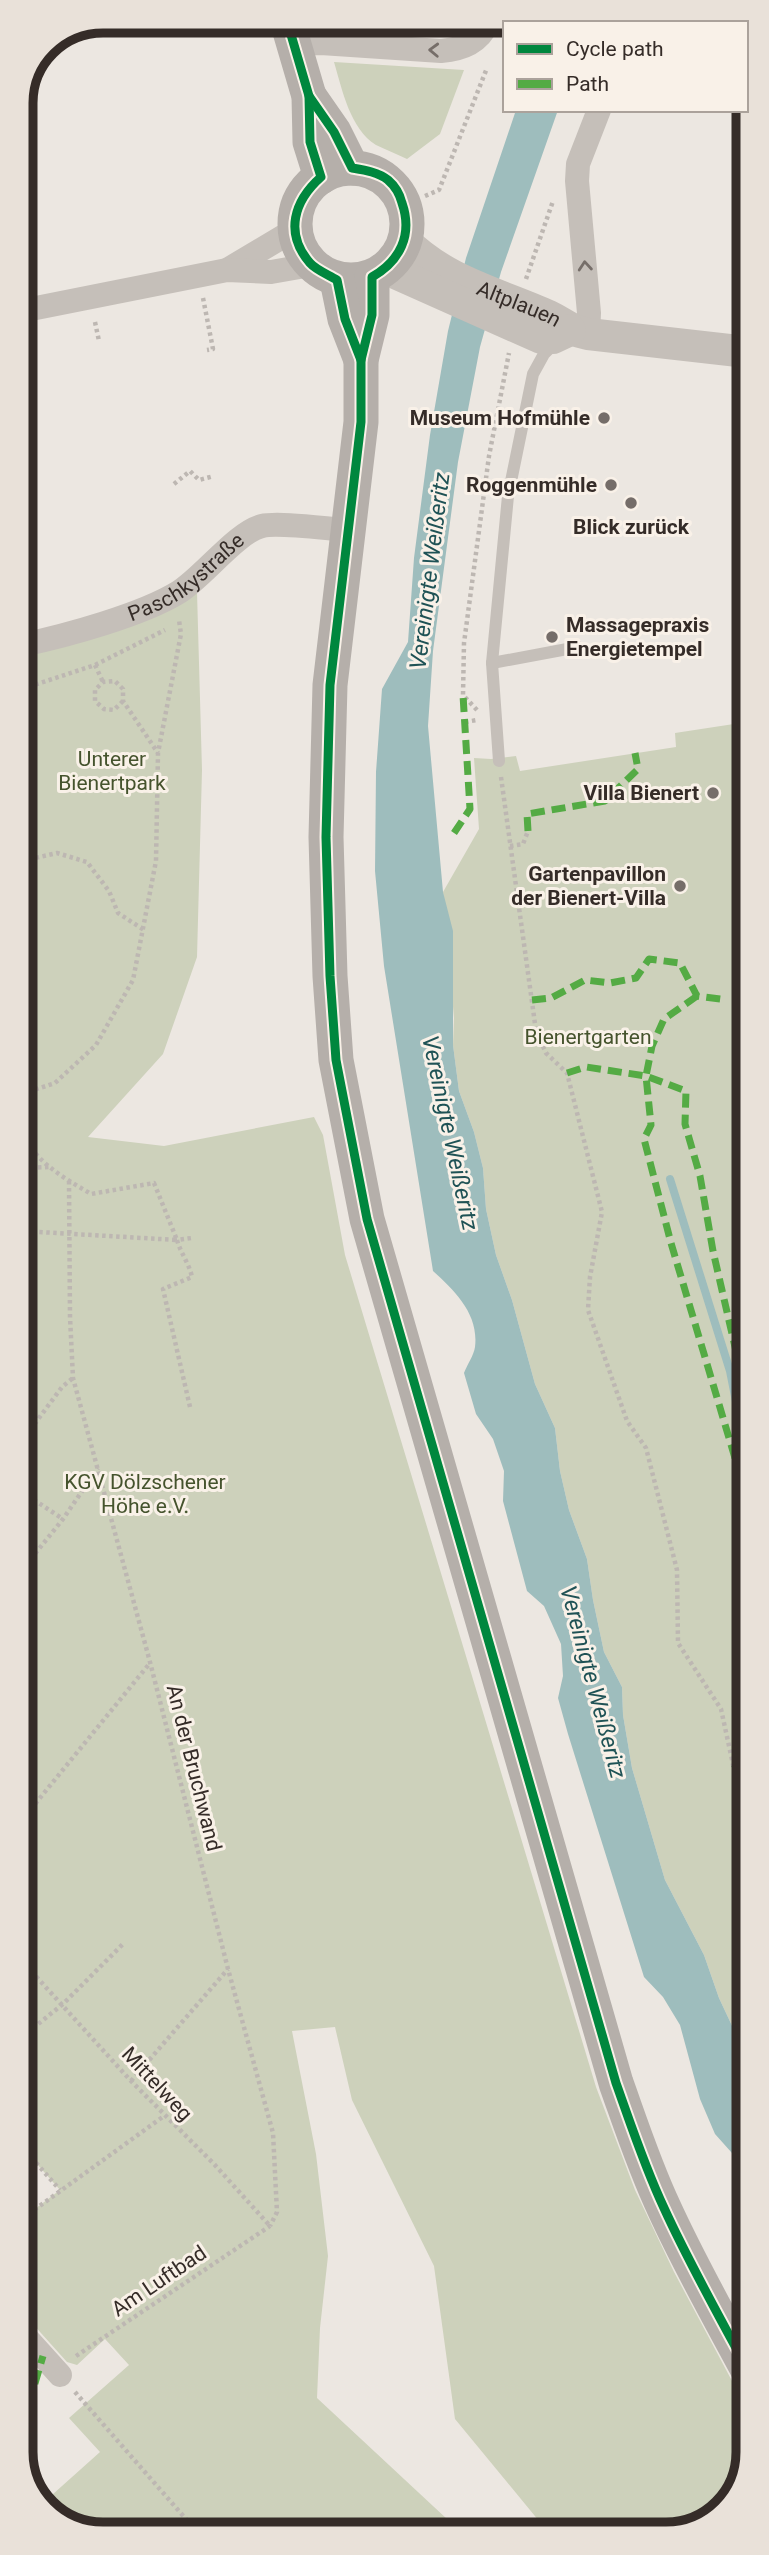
<svg xmlns="http://www.w3.org/2000/svg" width="769" height="2555" viewBox="0 0 769 2555" font-family="Roboto,sans-serif">
	<rect width="100%" height="100%" fill="#ece7e1"/>
	<g fill="#cdd1bb">
		<path d="M 334,62 L 464,70 L 440,134 L 407,159 C 397,154 386,150 376,145 C 350,129 342,89 334,62 Z"/>
		<path d="M 197,592 L 202,770 L 197,957 L 163,1054 L 88,1137 L 164,1146 L 314,1117 L 323,1135 L 345,1255 L 596,2087 L 635,2190 L 674,2272 L 748,2411 L 748,2452 L 728,2506 L 682,2532 L 553,2533 L 539,2521 L 455,2419 L 434,2266 L 352,2100 L 335,2027 L 292,2031 L 316,2154 L 328,2256 L 320,2328 L 317,2398 L 462,2533 L 98,2534 L 49,2514 L 43,2503 L 100,2452 L 69,2418 L 129,2365 L 105,2339 L 77,2365 L 67,2362 L 23,2313 L 23,2218 L 60,2190 L 22,2147 L 22,655 Z"/>
		<path d="M 747,722 L 748,2052 L 734,2030 L 719,1998 L 704,1955 L 665,1880 L 632,1768 L 623,1715 L 622,1687 L 604,1652 L 593,1600 L 587,1559 L 569,1510 L 560,1471 L 555,1428 L 535,1384 L 512,1300 L 496,1255 L 486,1209 L 483,1168 L 474,1132 L 459,1091 L 453,1045 L 454,1018 L 443,892 L 479,829 L 474,758 L 491,759 L 516,756 L 520,771 L 676,747 L 675,733 Z"/>
	</g>
	<g fill="#9ebdbd">
		<path d="M 516,110 L 558,110 L 501,272 L 480,347 L 458,462 L 433,651 L 428,726 L 443,892 L 453,931 L 453,1045 L 459,1091 L 474,1132 L 483,1168 L 486,1209 L 496,1255 L 512,1300 L 535,1384 L 555,1428 L 560,1471 L 569,1510 L 587,1559 L 593,1600 L 604,1652 L 622,1687 L 623,1715 L 632,1768 L 665,1880 L 704,1955 L 719,1998 L 734,2030 L 748,2052 L 748,2178 L 740,2162 L 715,2134 L 700,2099 L 680,2025 L 663,1997 L 644,1977 L 568,1734 L 558,1698 L 563,1676 L 561,1644 L 544,1606 L 527,1591 L 503,1501 L 504,1471 L 493,1439 L 476,1414 L 464,1373 C 467,1365 474,1355 475,1347 C 479,1314 455,1291 433,1271 L 384,966 L 375,871 L 376,772 L 382,689 L 408,642 L 414,558 L 430,435 L 448,331 L 466,258 Z"/>
		<path d="M 743,1022 L 747,1022 L 747,1199 L 743,1176 L 743,1044 L 738,1038 L 738,1026 Z"/>
	</g>
	<g fill="none" stroke-linecap="round" stroke-linejoin="round">
		<path stroke="#9ebdbd" stroke-width="8" d="M 670,1179 L 730,1371 L 747,1458"/>
		<g stroke="#bdb7b2" stroke-width="4.5" stroke-dasharray="3.5 3.5" stroke-linecap="butt">
			<path d="M 425,196 L 439,190 L 487,68"/>
			<path d="M 526,279 L 553,201"/>
			<path d="M 203,298 L 213,349 L 207,350"/>
			<path d="M 95,322 L 99,341"/>
			<path d="M 174,484 L 190,471 L 199,480 L 214,476"/>
			<path d="M 95,665 L 103,682"/>
			<path d="M 22,689 L 95,665 L 165,630"/>
			<path d="M 123,701 L 114,710 L 104,709 L 95,701 L 95,690 L 103,682 L 115,681 L 123,689 L 123,701 L 158,753"/>
			<path d="M 477,710 L 463,695 L 464,643 L 489,456 L 509,353"/>
			<path d="M 465,722 L 477,720"/>
			<path d="M 501,777 L 536,1031 L 546,1053 L 567,1073 L 602,1212 L 590,1277 L 588,1310 L 627,1421 L 646,1448 L 677,1570 L 678,1643 L 721,1709 L 734,1769 L 748,1794"/>
			<path d="M 510,846 L 523,844 L 528,831"/>
			<path d="M 22,861 L 57,853 L 87,862 L 109,891 L 118,913 L 144,930"/>
			<path d="M 22,1094 L 55,1083 L 96,1045 L 133,980 L 156,861 L 158,753 L 181,634 L 179,620"/>
			<path d="M 22,1129 C 32,1161 63,1177 91,1194 L 154,1183 L 177,1240 L 22,1231"/>
			<path d="M 23,1168 L 33,1151"/>
			<path d="M 24,1168 L 49,1167"/>
			<path d="M 69,1181 L 70,1317 L 73,1378 L 150,1662 L 228,1969 L 273,2133 L 277,2212 L 270,2226"/>
			<path d="M 190,1407 L 163,1289 L 192,1277 C 189,1263 181,1254 177,1240 L 192,1238"/>
			<path d="M 22,1441 L 62,1387 L 73,1378"/>
			<path d="M 22,1492 L 63,1519"/>
			<path d="M 22,1570 L 63,1519 L 98,1468"/>
			<path d="M 22,1820 L 150,1663"/>
			<path d="M 22,1961 L 131,2081 L 214,2164 L 270,2226"/>
			<path d="M 22,2037 L 63,2004 L 123,1944"/>
			<path d="M 131,2081 L 228,1969"/>
			<path d="M 22,2147 L 60,2190"/>
			<path d="M 23,2218 L 164,2116"/>
			<path d="M 76,2356 L 270,2226"/>
			<path d="M 75,2392 L 199,2534"/>
		</g>
		<g stroke="#c5bfb9" stroke-width="12">
			<path d="M 492,663 L 578,647"/>
			<path d="M 499,761 L 492,663 L 508,496 L 533,374 L 544,354 L 556,342"/>
		</g>
		<g stroke="#c5bfb9" stroke-width="24">
			<path d="M 635,23 L 635,22"/>
			<path d="M 294,44 L 321,43 L 441,51 C 463,49 479,43 489,21"/>
			<path d="M 227,270 L 294,230"/>
			<path d="M 21,311 L 227,270 L 271,272 L 311,265"/>
			<path d="M 588,334 L 589,313 L 577,181 L 578,164 L 599,110"/>
			<path id="s1" d="M 22,645 C 65,636 142,615 179,592 C 204,576 237,532 262,526 C 278,522 329,529 348,530"/>
			<path d="M 23,2334 L 60,2375"/>
		</g>
		<g stroke="#c5bfb9" stroke-width="32">
			<path id="s2" d="M 405,241 C 444,281 500,294 549,316 C 566,324 568,330 588,334 L 747,352"/>
			<path d="M 386,269 L 541,338 L 553,338 L 570,330"/>
		</g>
		<g stroke="#b5afaa" stroke-width="35">
			<path d="M 287,21 L 309,96 L 310,142 L 321,177"/>
			<path d="M 309,96 L 334,132 L 352,168"/>
			<circle cx="351" cy="224" r="56"/>
			<path d="M 372,277 L 372,315 L 361,360 L 361,422 L 330,685 L 326,837 L 330,976 L 336,1060 L 367,1219 L 616,2083 C 631,2125 645,2168 664,2208 C 689,2263 719,2316 748,2370"/>
			<path d="M 337,280 L 345,319 L 361,360"/>
		</g>
		<g stroke="#54ab44" stroke-width="7" stroke-dasharray="14 7" stroke-linecap="butt">
			<path d="M 528,831 L 527,814 L 605,801 L 638,769 L 635,753"/>
			<path d="M 454,833 L 470,809 L 463,695"/>
			<path d="M 697,996 L 664,1019 L 652,1046 L 646,1076 L 651,1125 L 644,1139 L 671,1243 L 746,1495 L 743,1518 L 747,1532"/>
			<path d="M 532,1000 L 551,998 L 585,980 L 610,983 L 636,978 L 649,959 L 680,963 L 697,996 L 727,1000"/>
			<path d="M 567,1073 L 586,1067 L 646,1076 L 686,1091 L 685,1124 L 700,1176 L 713,1251 L 747,1399"/>
			<path d="M 733,1448 L 747,1442"/>
			<path d="M 734,1769 L 748,1753"/>
			<path d="M 23,2424 L 43,2356"/>
		</g>
		<defs>
			<g id="cycleway">
				<path d="M 287,21 L 309,96 L 310,142 L 321,177 C 294,201 284,233 310,263 C 316,270 329,275 337,280 L 345,319 L 361,360"/>
				<path d="M 309,96 L 334,132 L 352,168 C 364,170 378,172 388,180 C 395,186 400,195 402,203 C 413,235 400,261 372,277 L 372,315 L 361,360 L 361,422 L 330,685 L 326,837 L 330,976 L 336,1060 L 367,1219 L 616,2083 C 631,2125 645,2168 664,2208 C 689,2263 719,2316 748,2370"/>
			</g>
		</defs>
		<use href="#cycleway" stroke="#f9f1e8" stroke-width="13"/>
		<use href="#cycleway" stroke="#00873e" stroke-width="9"/>
	</g>
	<defs><path id="oneway-chevron" d="M-2-3.5L2.5 0L-2 3.5" fill="none" stroke-width="1.6" stroke-linecap="round" stroke-linejoin="round" transform="scale(1.75)"/></defs>
	<g stroke="#766e69">
		<use href="#oneway-chevron" transform="translate(434 50) rotate(-178)"/>
		<use href="#oneway-chevron" transform="translate(585 266) rotate(-95)"/>
	</g>
	<g fill="#756d69" stroke="#f9f1e8" stroke-width="2.5">
		<circle cx="604" cy="418" r="7"/>
		<circle cx="611" cy="485" r="7"/>
		<circle cx="631" cy="503" r="7"/>
		<circle cx="552" cy="637" r="7"/>
		<circle cx="713" cy="793" r="7"/>
		<circle cx="680" cy="886" r="7"/>
	</g>
	<g text-anchor="middle" dominant-baseline="central" stroke-width="6" stroke-linejoin="round" paint-order="stroke">
		<g font-size="21" fill="#352c28" stroke="#f9f1e8">
			<text stroke="none"><textPath href="#s2" startOffset="131">Altplauen</textPath></text>
			<text stroke="none"><textPath href="#s1" startOffset="180">Paschkystraße</textPath></text>
			<text transform="translate(194 1768) rotate(76)">An der Bruchwand</text>
			<text transform="translate(157 2084) rotate(47)">Mittelweg</text>
			<text transform="translate(159 2281) rotate(-34)">Am Luftbad</text>
		</g>
		<g font-size="21" font-weight="bold" fill="#352c28" stroke="#f9f1e8" text-anchor="end">
			<text x="590" y="418">Museum Hofmühle</text>
			<text x="597" y="485">Roggenmühle</text>
			<text x="631" y="527" text-anchor="middle">Blick zurück</text>
			<text x="566" y="625" text-anchor="start">Massagepraxis<tspan x="566" dy="24">Energietempel</tspan></text>
			<text x="699" y="793">Villa Bienert</text>
			<text x="666" y="874">Gartenpavillon<tspan x="666" dy="24">der Bienert-Villa</tspan></text>
		</g>
		<g font-size="21" fill="#45532d" stroke="#f9f1e8">
			<text x="112" y="759">Unterer<tspan x="112" dy="24">Bienertpark</tspan></text>
			<text x="588" y="1037">Bienertgarten</text>
			<text x="145" y="1482">KGV Dölzschener<tspan x="145" dy="24">Höhe e.V.</tspan></text>
		</g>
		<g font-size="23" font-style="italic" fill="#1f5255" stroke="#f9f1e8">
			<text transform="translate(430 571) rotate(-83)">Vereinigte Weißeritz</text>
			<text transform="translate(450 1133) rotate(78)">Vereinigte Weißeritz</text>
			<text transform="translate(593 1682) rotate(75)">Vereinigte Weißeritz</text>
		</g>
	</g>
	<path d="M0 0H769V2555H0ZM103 33H666A70 70 0 0 1 736 103V2452A70 70 0 0 1 666 2522H103A70 70 0 0 1 33 2452V103A70 70 0 0 1 103 33Z" fill="#e9e1d9" fill-rule="evenodd"/>
	<path fill="none" stroke="#352c28" stroke-width="9" d="M103 33H666A70 70 0 0 1 736 103V2452A70 70 0 0 1 666 2522H103A70 70 0 0 1 33 2452V103A70 70 0 0 1 103 33Z"/>
	<rect x="503" y="21" width="245" height="91" fill="#f9f1e8" stroke="#aba29b" stroke-width="2"/>
	<rect x="517" y="44" width="35" height="10" fill="#00873e" stroke="#aba29b" stroke-width="2"/>
	<text x="566" y="56" font-size="21" fill="#352c28">Cycle path</text>
	<rect x="517" y="79" width="35" height="10" fill="#54ab44" stroke="#aba29b" stroke-width="2"/>
	<text x="566" y="91" font-size="21" fill="#352c28">Path</text>
</svg>
